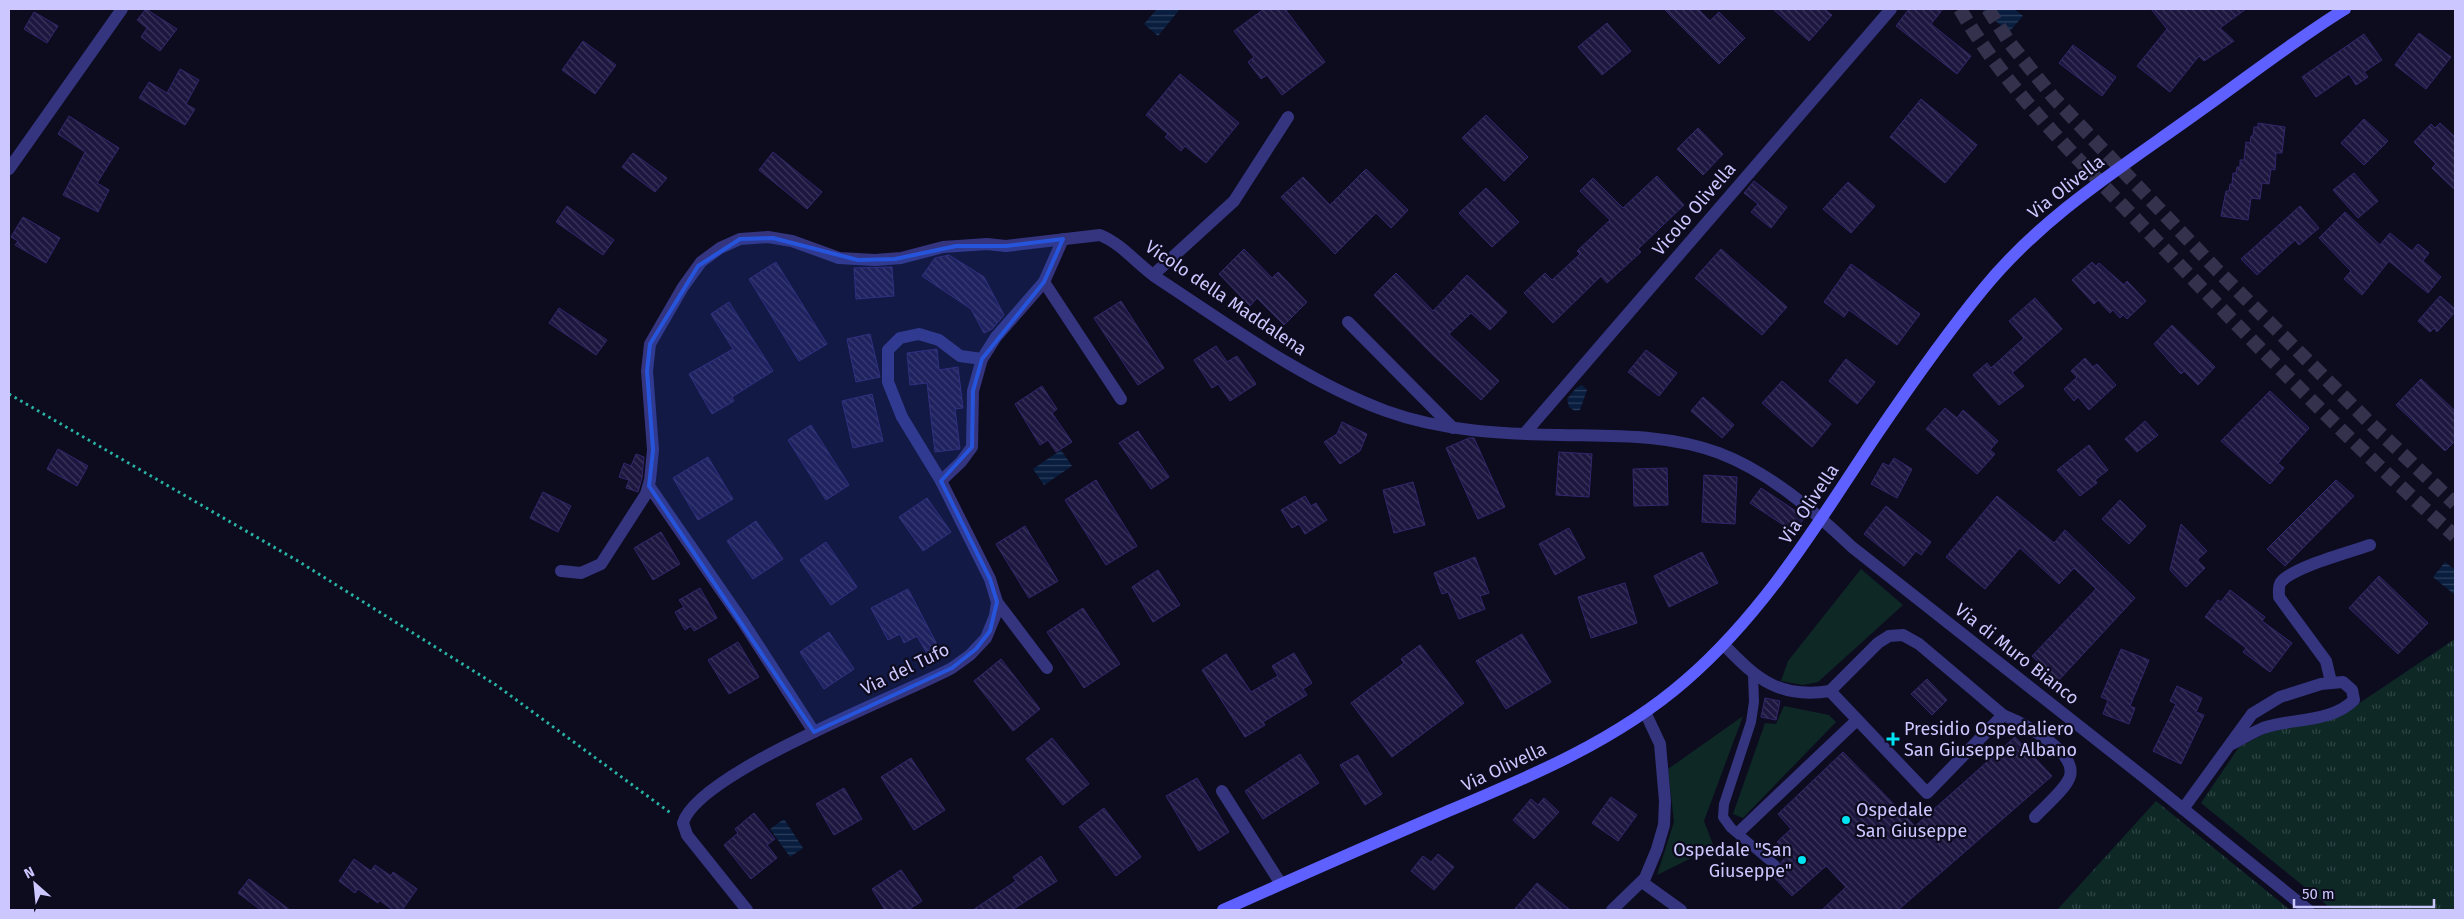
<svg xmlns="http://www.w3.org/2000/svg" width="2464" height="919" viewBox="0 0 2464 919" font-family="'Fira Sans',sans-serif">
	<defs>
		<pattern id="grass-tufts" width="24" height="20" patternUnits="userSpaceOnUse" patternTransform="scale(1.25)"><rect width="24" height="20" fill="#0e2826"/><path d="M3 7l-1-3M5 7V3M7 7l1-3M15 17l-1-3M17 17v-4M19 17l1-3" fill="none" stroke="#304647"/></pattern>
		<pattern id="water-rules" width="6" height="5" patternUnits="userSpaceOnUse" patternTransform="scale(1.25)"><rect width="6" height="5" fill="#091e3f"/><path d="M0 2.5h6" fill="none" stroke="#2c3d5c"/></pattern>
		<pattern id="building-back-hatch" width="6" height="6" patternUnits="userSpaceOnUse" patternTransform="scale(1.25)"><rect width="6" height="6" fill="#1d163f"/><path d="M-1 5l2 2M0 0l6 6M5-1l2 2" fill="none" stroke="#3d365c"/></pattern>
	</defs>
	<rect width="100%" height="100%" fill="#0d0b1e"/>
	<g fill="url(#grass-tufts)">
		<path d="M 2455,639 L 2455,910 L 2333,910 L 2201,803 L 2239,747 L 2270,731 L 2355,706 Z"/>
		<path d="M 2156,801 L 2290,910 L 2057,910 Z"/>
	</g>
	<g fill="#0e2826">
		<path d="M 1861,569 L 1903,605 L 1818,682 L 1803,685 L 1781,681 L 1788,661 Z"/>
		<path d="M 1784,706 L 1829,715 L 1836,722 L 1743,818 L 1733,814 L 1765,723 L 1776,724 Z"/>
		<path d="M 1743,716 L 1704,821 L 1714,847 L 1657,875 L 1674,822 L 1668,769 Z"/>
	</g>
	<g fill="url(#water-rules)">
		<path d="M 1157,9 L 1180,9 L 1158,36 L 1144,24 Z"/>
		<path d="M 1981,9 L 2014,9 L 2023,16 L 2009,32 Z"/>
		<path d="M 1582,385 L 1587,390 L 1580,410 L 1575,411 L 1569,407 L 1567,399 L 1576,388 Z"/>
		<path d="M 1061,450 L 1072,466 L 1044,485 L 1033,469 Z"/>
		<path d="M 2445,562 L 2455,570 L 2455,595 L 2433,577 Z"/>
		<path d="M 784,819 L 803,848 L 790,857 L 770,829 Z"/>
	</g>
	<g fill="url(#building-back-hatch)" stroke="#32276c">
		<path d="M 146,9 L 177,29 L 160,51 L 141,37 L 147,28 L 137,20 Z"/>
		<path d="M 1264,9 L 1285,9 L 1325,62 L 1282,95 L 1267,75 L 1261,79 L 1248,62 L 1254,57 L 1234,31 Z"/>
		<path d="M 1664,9 L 1698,9 L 1710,21 L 1719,12 L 1745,38 L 1719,64 Z"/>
		<path d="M 1773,9 L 1824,9 L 1832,15 L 1809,41 Z"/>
		<path d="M 1909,9 L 1943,9 L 1931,24 L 1971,56 L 1957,74 L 1896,26 Z"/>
		<path d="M 2151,9 L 2246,9 L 2220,28 L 2234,41 L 2204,61 L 2199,56 L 2170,92 L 2137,66 L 2167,29 Z"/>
		<path d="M 34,12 L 58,26 L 47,43 L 24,29 Z"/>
		<path d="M 1607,23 L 1631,51 L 1602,75 L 1578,47 Z"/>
		<path d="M 2419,33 L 2451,57 L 2426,89 L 2395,65 Z"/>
		<path d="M 2364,34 L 2382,60 L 2364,72 L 2368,77 L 2356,85 L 2349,74 L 2316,97 L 2302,77 Z"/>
		<path d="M 583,41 L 616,65 L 595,94 L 562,70 Z"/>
		<path d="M 2073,45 L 2116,77 L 2102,96 L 2059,63 Z"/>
		<path d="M 180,69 L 199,80 L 186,104 L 195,109 L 185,125 L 139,98 L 149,82 L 167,93 Z"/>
		<path d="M 1180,74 L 1239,123 L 1206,163 L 1185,146 L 1181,151 L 1165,137 L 1168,134 L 1146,115 Z"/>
		<path d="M 1921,99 L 1977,145 L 1945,183 L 1890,137 Z"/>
		<path d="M 1486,115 L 1528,157 L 1504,181 L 1462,138 Z"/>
		<path d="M 69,116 L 119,148 L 97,183 L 109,190 L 98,212 L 63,195 L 85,152 L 58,134 Z"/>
		<path d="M 2364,119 L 2388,141 L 2364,165 L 2341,143 Z"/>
		<path d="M 2258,123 L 2285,127 L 2282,153 L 2276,153 L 2275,170 L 2271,169 L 2269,184 L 2262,183 L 2260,199 L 2251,198 L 2248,220 L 2221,216 L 2226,191 L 2229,191 L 2230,184 L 2232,184 L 2233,173 L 2236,173 L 2237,167 L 2240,167 L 2240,160 L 2244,160 L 2246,142 L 2250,143 L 2251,136 L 2253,136 L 2254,127 L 2258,127 Z"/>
		<path d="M 2440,123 L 2455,137 L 2455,190 L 2432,168 L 2436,164 L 2414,142 L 2431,124 L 2435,128 Z"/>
		<path d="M 1698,128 L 1723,154 L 1703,175 L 1677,149 Z"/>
		<path d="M 773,152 L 822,192 L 807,209 L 759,170 Z"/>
		<path d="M 633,153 L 667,178 L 655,192 L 622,167 Z"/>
		<path d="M 1366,169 L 1408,210 L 1391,228 L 1376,213 L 1335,254 L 1281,197 L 1303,177 L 1330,205 Z"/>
		<path d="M 2354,173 L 2378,201 L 2358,218 L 2333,190 Z"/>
		<path d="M 1657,176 L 1684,205 L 1638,249 L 1641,252 L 1607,283 L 1601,276 L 1553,323 L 1524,293 L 1545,273 L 1552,280 L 1580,254 L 1577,251 L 1610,220 L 1580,191 L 1593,178 L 1623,208 Z"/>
		<path d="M 1754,181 L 1787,207 L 1771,228 L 1751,212 L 1758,204 L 1744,193 Z"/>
		<path d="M 1848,182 L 1875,206 L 1851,233 L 1823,209 Z"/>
		<path d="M 1486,188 L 1519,222 L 1492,247 L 1459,213 Z"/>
		<path d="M 567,206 L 614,240 L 603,255 L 556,222 Z"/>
		<path d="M 2300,206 L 2319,228 L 2299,245 L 2295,240 L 2257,275 L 2241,259 Z"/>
		<path d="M 2345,212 L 2380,245 L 2390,233 L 2412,251 L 2418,244 L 2429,253 L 2423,261 L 2441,277 L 2428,293 L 2389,261 L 2362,295 L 2344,279 L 2351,271 L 2319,238 Z"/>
		<path d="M 23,217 L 60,238 L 46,263 L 15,245 L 18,241 L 11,237 Z"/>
		<path d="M 1244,249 L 1272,278 L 1278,272 L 1307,302 L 1284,325 L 1257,298 L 1250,306 L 1219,274 Z"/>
		<path d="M 1721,249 L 1787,307 L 1762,335 L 1695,278 Z"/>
		<path d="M 949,255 L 984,277 L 1004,315 L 992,329 L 984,333 L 971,309 L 922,276 L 935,258 Z"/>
		<path d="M 776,262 L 827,344 L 799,361 L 749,279 Z"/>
		<path d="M 2092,262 L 2096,266 L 2099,263 L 2124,285 L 2127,281 L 2146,301 L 2127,319 L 2123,315 L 2120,318 L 2113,310 L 2110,313 L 2098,300 L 2094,304 L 2072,280 Z"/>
		<path d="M 1851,264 L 1920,314 L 1897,345 L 1849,310 L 1844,317 L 1824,302 Z"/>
		<path d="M 892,267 L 894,296 L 856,299 L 854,268 Z"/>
		<path d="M 1396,273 L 1433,311 L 1467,275 L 1507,312 L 1490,330 L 1471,313 L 1449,334 L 1499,381 L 1481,400 L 1430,352 L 1374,295 Z"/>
		<path d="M 2440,296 L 2455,309 L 2455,312 L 2437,332 L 2434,328 L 2430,332 L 2418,321 Z"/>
		<path d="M 2035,298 L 2062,329 L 2012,373 L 2024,386 L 1999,405 L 1973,375 L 1987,363 L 1991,368 L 2024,338 L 2009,321 Z"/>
		<path d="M 1121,301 L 1164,368 L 1138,385 L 1094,318 Z"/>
		<path d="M 729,302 L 773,371 L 732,397 L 734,401 L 712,414 L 689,374 L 733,349 L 711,314 Z"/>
		<path d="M 559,308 L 607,340 L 596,355 L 549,323 Z"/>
		<path d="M 2172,325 L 2215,367 L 2198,385 L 2184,371 L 2181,374 L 2154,344 Z"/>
		<path d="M 870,334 L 880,377 L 856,382 L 847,339 Z"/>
		<path d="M 1216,346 L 1227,362 L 1237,356 L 1256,384 L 1230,401 L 1218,384 L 1212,388 L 1194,360 Z"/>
		<path d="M 937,349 L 939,370 L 958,367 L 963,408 L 955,409 L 960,449 L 935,452 L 927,383 L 910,385 L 907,353 Z"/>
		<path d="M 1646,350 L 1677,373 L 1659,396 L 1628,372 Z"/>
		<path d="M 2085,358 L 2093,367 L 2097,364 L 2116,385 L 2089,410 L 2078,397 L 2074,401 L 2064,389 L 2077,377 L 2071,371 Z"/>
		<path d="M 1846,359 L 1875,382 L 1857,404 L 1829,381 Z"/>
		<path d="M 2421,379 L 2455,411 L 2455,441 L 2445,451 L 2396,405 Z"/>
		<path d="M 1782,381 L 1831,424 L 1812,447 L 1762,403 Z"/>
		<path d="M 1042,386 L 1057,409 L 1052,413 L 1072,442 L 1056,452 L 1048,440 L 1040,445 L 1015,404 Z"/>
		<path d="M 2270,391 L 2309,428 L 2278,463 L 2284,468 L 2270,484 L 2221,441 Z"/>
		<path d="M 872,394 L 883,441 L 853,448 L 842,401 Z"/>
		<path d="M 1703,397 L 1734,425 L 1722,438 L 1691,411 Z"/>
		<path d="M 1945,408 L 1957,418 L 1963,410 L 1998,441 L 1990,450 L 1995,454 L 1977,474 L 1926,429 Z"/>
		<path d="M 2145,421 L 2158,435 L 2137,452 L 2125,439 Z"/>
		<path d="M 1342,422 L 1367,434 L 1360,451 L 1340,464 L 1324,442 L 1337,434 Z"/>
		<path d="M 811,425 L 849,485 L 826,500 L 788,440 Z"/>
		<path d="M 1138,431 L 1169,477 L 1151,489 L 1119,443 Z"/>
		<path d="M 1469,438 L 1474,438 L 1505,507 L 1478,519 L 1446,448 Z"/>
		<path d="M 2089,445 L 2108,470 L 2095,480 L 2097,483 L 2080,496 L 2057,470 Z"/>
		<path d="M 58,449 L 88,466 L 77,486 L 47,469 Z"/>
		<path d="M 1559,452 L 1592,454 L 1589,497 L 1556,495 Z"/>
		<path d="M 636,454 L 644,457 L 642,478 L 638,492 L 626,488 L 629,480 L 619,477 L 624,463 L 631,466 Z"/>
		<path d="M 708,457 L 733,499 L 698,520 L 673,478 Z"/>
		<path d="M 1894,458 L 1912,469 L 1897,498 L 1871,484 L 1883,463 L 1889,466 Z"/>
		<path d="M 1667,468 L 1668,505 L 1634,506 L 1633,469 Z"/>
		<path d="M 1704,475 L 1737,477 L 1735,524 L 1702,522 Z"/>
		<path d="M 1096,480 L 1137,546 L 1106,565 L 1065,500 Z"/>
		<path d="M 2336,480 L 2354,496 L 2285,566 L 2267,549 Z"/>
		<path d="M 1413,482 L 1425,525 L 1394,533 L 1383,490 Z"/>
		<path d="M 1761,488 L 1805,517 L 1794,532 L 1750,503 Z"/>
		<path d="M 543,492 L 571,506 L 558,532 L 530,518 Z"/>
		<path d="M 1305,496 L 1311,506 L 1316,503 L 1327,520 L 1305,534 L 1299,524 L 1292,528 L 1281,510 Z"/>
		<path d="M 1997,496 L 2054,543 L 2065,530 L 2135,598 L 2058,681 L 2032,656 L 2096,589 L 2074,568 L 2059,584 L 2020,548 L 1985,589 L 1946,557 Z"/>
		<path d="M 927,498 L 951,532 L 923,551 L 899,517 Z"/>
		<path d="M 2120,500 L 2146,526 L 2129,544 L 2102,519 Z"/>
		<path d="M 1886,506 L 1931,542 L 1921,555 L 1916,551 L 1904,566 L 1864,534 Z"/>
		<path d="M 756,521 L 783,559 L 753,579 L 727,541 Z"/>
		<path d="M 2181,524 L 2207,551 L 2197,560 L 2205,568 L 2186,587 L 2170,570 Z"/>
		<path d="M 1025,526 L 1058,581 L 1029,598 L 996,544 Z"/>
		<path d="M 1569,528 L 1585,558 L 1555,575 L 1539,544 Z"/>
		<path d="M 661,532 L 680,564 L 653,580 L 634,548 Z"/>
		<path d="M 826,542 L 857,587 L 831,605 L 800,560 Z"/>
		<path d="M 1702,552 L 1718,583 L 1669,607 L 1654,576 Z"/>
		<path d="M 1475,557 L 1489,593 L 1480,596 L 1485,609 L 1459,619 L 1448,592 L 1442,594 L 1434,573 Z"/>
		<path d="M 1158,570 L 1180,605 L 1153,622 L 1132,587 Z"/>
		<path d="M 2379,576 L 2428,623 L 2398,654 L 2349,608 Z"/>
		<path d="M 1625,583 L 1637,623 L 1591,638 L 1578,597 Z"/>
		<path d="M 700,588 L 717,618 L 694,631 L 691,626 L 685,630 L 675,612 L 684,607 L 679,600 Z"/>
		<path d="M 908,589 L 943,656 L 932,662 L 917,636 L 904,643 L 900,634 L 888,640 L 871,608 Z"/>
		<path d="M 2230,590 L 2265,617 L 2262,621 L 2292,643 L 2270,672 L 2243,652 L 2246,648 L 2205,617 L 2218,600 L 2221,602 Z"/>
		<path d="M 1083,608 L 1120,664 L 1084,688 L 1047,632 Z"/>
		<path d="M 829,632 L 854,669 L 824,689 L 800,652 Z"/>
		<path d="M 1522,634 L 1551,682 L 1506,709 L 1476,661 Z"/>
		<path d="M 738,642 L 759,677 L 729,694 L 708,660 Z"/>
		<path d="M 1420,645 L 1464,703 L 1392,757 L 1351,703 L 1404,663 L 1401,659 Z"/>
		<path d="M 2121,649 L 2149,660 L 2130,706 L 2135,708 L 2129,724 L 2103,714 L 2108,700 L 2101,697 Z"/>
		<path d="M 1294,653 L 1312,683 L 1303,689 L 1307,695 L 1263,722 L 1265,725 L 1245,737 L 1202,670 L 1226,654 L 1251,692 L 1278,676 L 1272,666 Z"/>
		<path d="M 1001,659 L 1040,709 L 1013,731 L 974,681 Z"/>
		<path d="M 1927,679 L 1947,700 L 1932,715 L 1911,694 Z"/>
		<path d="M 2177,686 L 2202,698 L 2196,712 L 2204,715 L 2181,764 L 2153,751 L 2176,704 L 2170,701 Z"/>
		<path d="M 1765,698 L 1780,701 L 1776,720 L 1761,717 Z"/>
		<path d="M 2015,737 L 2052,776 L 1898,910 L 1822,910 L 1846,887 L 1826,866 L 1792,896 L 1769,872 L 1780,870 L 1781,862 L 1789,855 L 1777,842 L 1791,829 L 1778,814 L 1843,752 L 1915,826 Z"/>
		<path d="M 1052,738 L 1089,784 L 1063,805 L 1026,759 Z"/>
		<path d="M 1300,754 L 1319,783 L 1263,819 L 1245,791 Z"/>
		<path d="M 1358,755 L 1382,794 L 1365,805 L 1340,765 Z"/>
		<path d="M 911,758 L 945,810 L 914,830 L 881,777 Z"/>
		<path d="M 1197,778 L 1229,832 L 1199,851 L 1166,796 Z"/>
		<path d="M 844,788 L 862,819 L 834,835 L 816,804 Z"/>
		<path d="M 1611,797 L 1637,815 L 1618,841 L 1592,823 Z"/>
		<path d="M 1544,798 L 1559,812 L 1534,839 L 1513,820 L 1531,799 L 1538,805 Z"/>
		<path d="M 1104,808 L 1141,857 L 1116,876 L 1079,827 Z"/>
		<path d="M 754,813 L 775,839 L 767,845 L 777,858 L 751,879 L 724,845 L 738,833 L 735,829 Z"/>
		<path d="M 1438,854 L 1454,867 L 1434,890 L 1411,871 L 1423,856 L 1431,862 Z"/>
		<path d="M 1041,856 L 1057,881 L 1012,910 L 973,910 L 1016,881 L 1013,877 Z"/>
		<path d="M 354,859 L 371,871 L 375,865 L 391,876 L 393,872 L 417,889 L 402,910 L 393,910 L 379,900 L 378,903 L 358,889 L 355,893 L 339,881 Z"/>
		<path d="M 901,870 L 922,901 L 908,910 L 885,910 L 872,889 Z"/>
		<path d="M 249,879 L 290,910 L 261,910 L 238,893 Z"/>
		<path d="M 1537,883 L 1570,910 L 1514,910 Z"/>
	</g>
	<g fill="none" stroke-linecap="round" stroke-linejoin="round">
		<g stroke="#33314b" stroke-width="14" stroke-dasharray="14 7" stroke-linecap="butt">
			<path d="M 1960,9 C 2009,94 2082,162 2149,233 C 2248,337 2348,441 2455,536"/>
			<path d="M 1988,9 L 2009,42 L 2053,97 L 2217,270 L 2372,425 L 2455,504"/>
		</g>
		<path stroke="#28b3a5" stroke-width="3" stroke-dasharray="2.5 4" stroke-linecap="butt" d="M 9,394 L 298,561 L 496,685 L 672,814"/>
		<path stroke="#34347f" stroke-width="10" d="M 1753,675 L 1754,702 L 1751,722 L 1724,804 L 1723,817 L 1731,828 L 1775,865"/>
		<g stroke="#34347f" stroke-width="12">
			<path d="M 9,169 L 122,9"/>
			<path d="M 1153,275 L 1234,201 L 1288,117"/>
			<path d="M 1044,282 L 1121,399"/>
			<path d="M 1348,322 L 1453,428"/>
			<path d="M 1525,433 L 1891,9"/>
			<path d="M 941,481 L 961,462 L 972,447 L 973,391 L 982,359 L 996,337 L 1044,282 L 1063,239"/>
			<path d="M 649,486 L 743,622 L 814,732"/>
			<path d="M 561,571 L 581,573 L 601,564 L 646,494 L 650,480 L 653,450 L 647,371 L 650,344 L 683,287 L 701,262 L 720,248 L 740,239 L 768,237 L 792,241 L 839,258 L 875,260 L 901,258 L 943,247 L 987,244 L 1006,246 L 1100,235 C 1122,244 1137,264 1157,278 C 1230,326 1303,380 1386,411 C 1441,431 1502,434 1560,435 C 1613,436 1668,434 1719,453 C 1769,472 1814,511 1852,547 L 2145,778 L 2308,910"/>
			<path d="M 997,602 L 1047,668"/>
			<path d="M 1724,645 C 1757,679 1779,699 1830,691 L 1927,793 L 2003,715 L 1919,644 L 1903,635 L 1889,636 L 1878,643 L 1830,691"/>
			<path d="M 2331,682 L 2326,661 L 2279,597 C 2279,592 2278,586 2281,582 C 2293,567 2350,552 2370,545"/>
			<path d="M 2003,715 C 2021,722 2077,751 2070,776 C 2067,788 2044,807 2035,817"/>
			<path d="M 1222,791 L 1281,884"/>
			<path d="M 2183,809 L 2252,714 L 2280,697 L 2321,684 L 2343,682 L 2352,690 L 2354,700 C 2331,723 2292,718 2263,728 C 2253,732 2242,739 2232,744"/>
			<path d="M 1739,832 L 1857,720"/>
			<path d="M 1642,882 L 1681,910"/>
			<path d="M 747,910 L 687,835 L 683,823 C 698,772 900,696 952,668 L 970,655 L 986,638 L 995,616 L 997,602 L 990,579 L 941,481 L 902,417 L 888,382 L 888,350 L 900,338 L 919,334 L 939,340 L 960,356 L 982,359"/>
			<path d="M 1612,910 L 1645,878 L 1657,849 L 1664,825 L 1665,801 L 1660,744 L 1645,712"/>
		</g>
		<path stroke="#5e60ff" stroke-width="12" d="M 1223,910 C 1297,877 1371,844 1446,812 C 1529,777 1616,741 1685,681 C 1764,613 1818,523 1875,437 C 1909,387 1945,335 1984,288 C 2042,217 2120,168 2194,115 C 2244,80 2293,41 2345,9"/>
	</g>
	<path fill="#2654da" fill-opacity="0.2" stroke="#2654da" stroke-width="4" stroke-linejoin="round" d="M 773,238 L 858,260 L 895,259 L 956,246 L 1006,246 L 1063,239 L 1044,282 L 982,359 L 973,391 L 972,447 L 941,481 L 990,579 L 997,602 L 990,631 L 976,649 L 952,668 L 814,732 L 649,486 L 653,450 L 647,371 L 650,344 L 698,266 L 740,239 Z"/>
	<g fill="#00e3f2" stroke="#0d0b1e" stroke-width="2">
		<path d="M1890.5 731.5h5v5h5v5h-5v5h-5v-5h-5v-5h5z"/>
		<circle cx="1846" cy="820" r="5"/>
		<circle cx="1802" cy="860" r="5"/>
	</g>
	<g text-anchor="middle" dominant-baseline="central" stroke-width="4.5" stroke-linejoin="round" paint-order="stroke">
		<g font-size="18" fill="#ccc7ff" stroke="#0d0b1e">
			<text transform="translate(2066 187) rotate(-38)">Via Olivella</text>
			<text transform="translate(1694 209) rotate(-49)">Vicolo Olivella</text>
			<text transform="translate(1226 298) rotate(34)">Vicolo della Maddalena</text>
			<text transform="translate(1809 504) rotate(-56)">Via Olivella</text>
			<text transform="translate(2017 654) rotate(38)">Via di Muro Bianco</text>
			<text transform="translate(905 669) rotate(-26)">Via del Tufo</text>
			<text transform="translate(1504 767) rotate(-25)">Via Olivella</text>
		</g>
		<g font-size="18" fill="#ccc7ff" stroke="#0d0b1e" text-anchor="start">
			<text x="1904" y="729">Presidio Ospedaliero<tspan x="1904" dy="21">San Giuseppe Albano</tspan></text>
			<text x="1856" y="810">Ospedale<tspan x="1856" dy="21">San Giuseppe</tspan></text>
			<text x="1792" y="850" text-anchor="end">Ospedale "San<tspan x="1792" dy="21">Giuseppe"</tspan></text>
		</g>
	</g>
	<rect width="2464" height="919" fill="none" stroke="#ccc7ff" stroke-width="20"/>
	<g transform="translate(35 884) rotate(333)" stroke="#0d0b1e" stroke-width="4" paint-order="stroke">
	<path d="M0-4L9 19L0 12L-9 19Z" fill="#ccc7ff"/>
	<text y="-8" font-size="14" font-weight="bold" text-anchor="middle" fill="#ccc7ff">N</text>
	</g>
	<path d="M2294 899v8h140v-8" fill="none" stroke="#ccc7ff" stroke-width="2.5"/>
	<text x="2302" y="899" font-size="15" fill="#ccc7ff" stroke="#0d0b1e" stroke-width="4" paint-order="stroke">50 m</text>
</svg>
